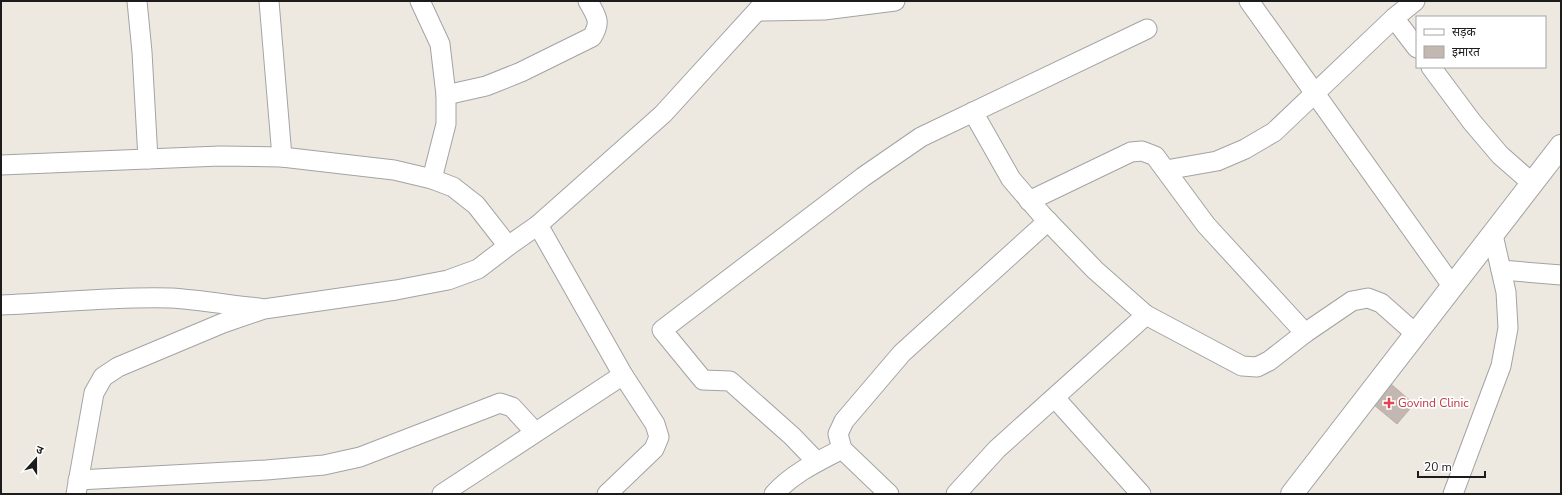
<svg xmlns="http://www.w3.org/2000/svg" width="1562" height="495" viewBox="0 0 1562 495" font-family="'Nunito Sans','Noto Sans Devanagari',sans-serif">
	<rect width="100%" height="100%" fill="#ede9e1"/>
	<path fill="#c2b8b1" stroke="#bfaea4" d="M 1391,384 L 1414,404 L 1397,424 L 1374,405 Z"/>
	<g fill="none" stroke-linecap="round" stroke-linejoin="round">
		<defs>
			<g id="minor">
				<path d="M 137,1 L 142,52 L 148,159"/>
				<path d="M 269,1 L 282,157"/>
				<path d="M 420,1 L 440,44 L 446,95 L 446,124 L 432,179"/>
				<path d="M 1249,1 L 1453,287"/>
				<path d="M 759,11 L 824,10 L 895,1"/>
				<path d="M 1394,18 L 1417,48"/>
				<path d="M 1431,67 L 1472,122 L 1500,155 L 1533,184"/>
				<path d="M 446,95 L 486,86 L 521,72 L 592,37 C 602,21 596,16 588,1"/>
				<path d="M 973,112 L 1011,179 L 1042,215 L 1095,270 L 1146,315 L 1242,366 L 1257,367 L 1269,361 L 1305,333 L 1352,301 L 1368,298 L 1381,303 L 1416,334"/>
				<path d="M 1,165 L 220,156 L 282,157 L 394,170 L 432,179 L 453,187 L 476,205 L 508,246"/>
				<path d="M 1166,170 L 1217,161 L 1245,149 L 1274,132 L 1394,18 L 1415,1"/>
				<path d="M 1029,201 L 1131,152 L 1142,151 L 1155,156 L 1206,225 L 1305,333"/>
				<path d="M 538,225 L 623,375 L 655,424 L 659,437 L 654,449 L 607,494"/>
				<path d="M 1501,270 L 1561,275"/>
				<path d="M 1,305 C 58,303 114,296 171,298 C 200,300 230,305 259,308"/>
				<path d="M 1055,398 L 1141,494"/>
				<path d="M 817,462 L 792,436 L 730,381 L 703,380 L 662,330 L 863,177 L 921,137 L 1147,29"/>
				<path d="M 78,480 L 266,470 L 324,465 L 360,457 L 500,403 L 512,407 L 535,432"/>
				<path d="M 76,494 L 94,393 L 103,377 L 118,367 L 223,323 L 264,309 L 396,290 L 448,280 L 478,269 L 508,246 L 538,225 L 663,114 L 766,1"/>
				<path d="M 442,494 L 623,375"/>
				<path d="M 774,494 C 793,473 817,462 842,449"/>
				<path d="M 889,494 L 842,449 L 838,434 L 844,421 L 902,353 L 1048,221"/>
				<path d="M 956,494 L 997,449 L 1146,315"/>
				<path d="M 1453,494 L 1501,366 L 1508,328 L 1506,292 L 1493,235"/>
			</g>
			<path id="tertiary" d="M 1292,494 L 1561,146"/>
		</defs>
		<use href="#minor" stroke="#a3a3a3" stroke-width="21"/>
		<use href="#tertiary" stroke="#a3a3a3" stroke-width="24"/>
		<use href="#minor" stroke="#fff" stroke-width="19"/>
		<use href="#tertiary" stroke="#fff" stroke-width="22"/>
	</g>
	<path fill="#e0444e" stroke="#fff" stroke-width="1.5" d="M1387 397h4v4h4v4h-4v4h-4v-4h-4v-4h4z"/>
	<g text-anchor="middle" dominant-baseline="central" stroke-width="3.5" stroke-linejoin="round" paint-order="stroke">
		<g font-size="12" fill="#be3a42" stroke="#fff" text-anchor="start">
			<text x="1398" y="403">Govind Clinic</text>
		</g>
	</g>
	<rect width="1562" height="495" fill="none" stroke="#1c1c1c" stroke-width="4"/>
	<rect x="1416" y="16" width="130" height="52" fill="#ffffff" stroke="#a4a4a4"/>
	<rect x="1424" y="29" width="20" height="6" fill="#ffffff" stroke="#a4a4a4"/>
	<text x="1452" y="36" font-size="12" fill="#1c1c1c">सड़क</text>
	<rect x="1424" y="46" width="20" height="12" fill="#c2b8b1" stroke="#a4a4a4"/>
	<text x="1452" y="56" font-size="12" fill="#1c1c1c">इमारत</text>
	<g transform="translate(36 459) rotate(21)" stroke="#ffffff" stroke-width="3" paint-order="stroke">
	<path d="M0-3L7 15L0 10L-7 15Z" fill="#1c1c1c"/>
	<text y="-6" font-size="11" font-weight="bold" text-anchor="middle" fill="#1c1c1c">उ</text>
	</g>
	<path d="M1418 471v6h67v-6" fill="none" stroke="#1c1c1c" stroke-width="2"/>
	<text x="1424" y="471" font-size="12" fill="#1c1c1c" stroke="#ffffff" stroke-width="3" paint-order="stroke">20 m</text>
</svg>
